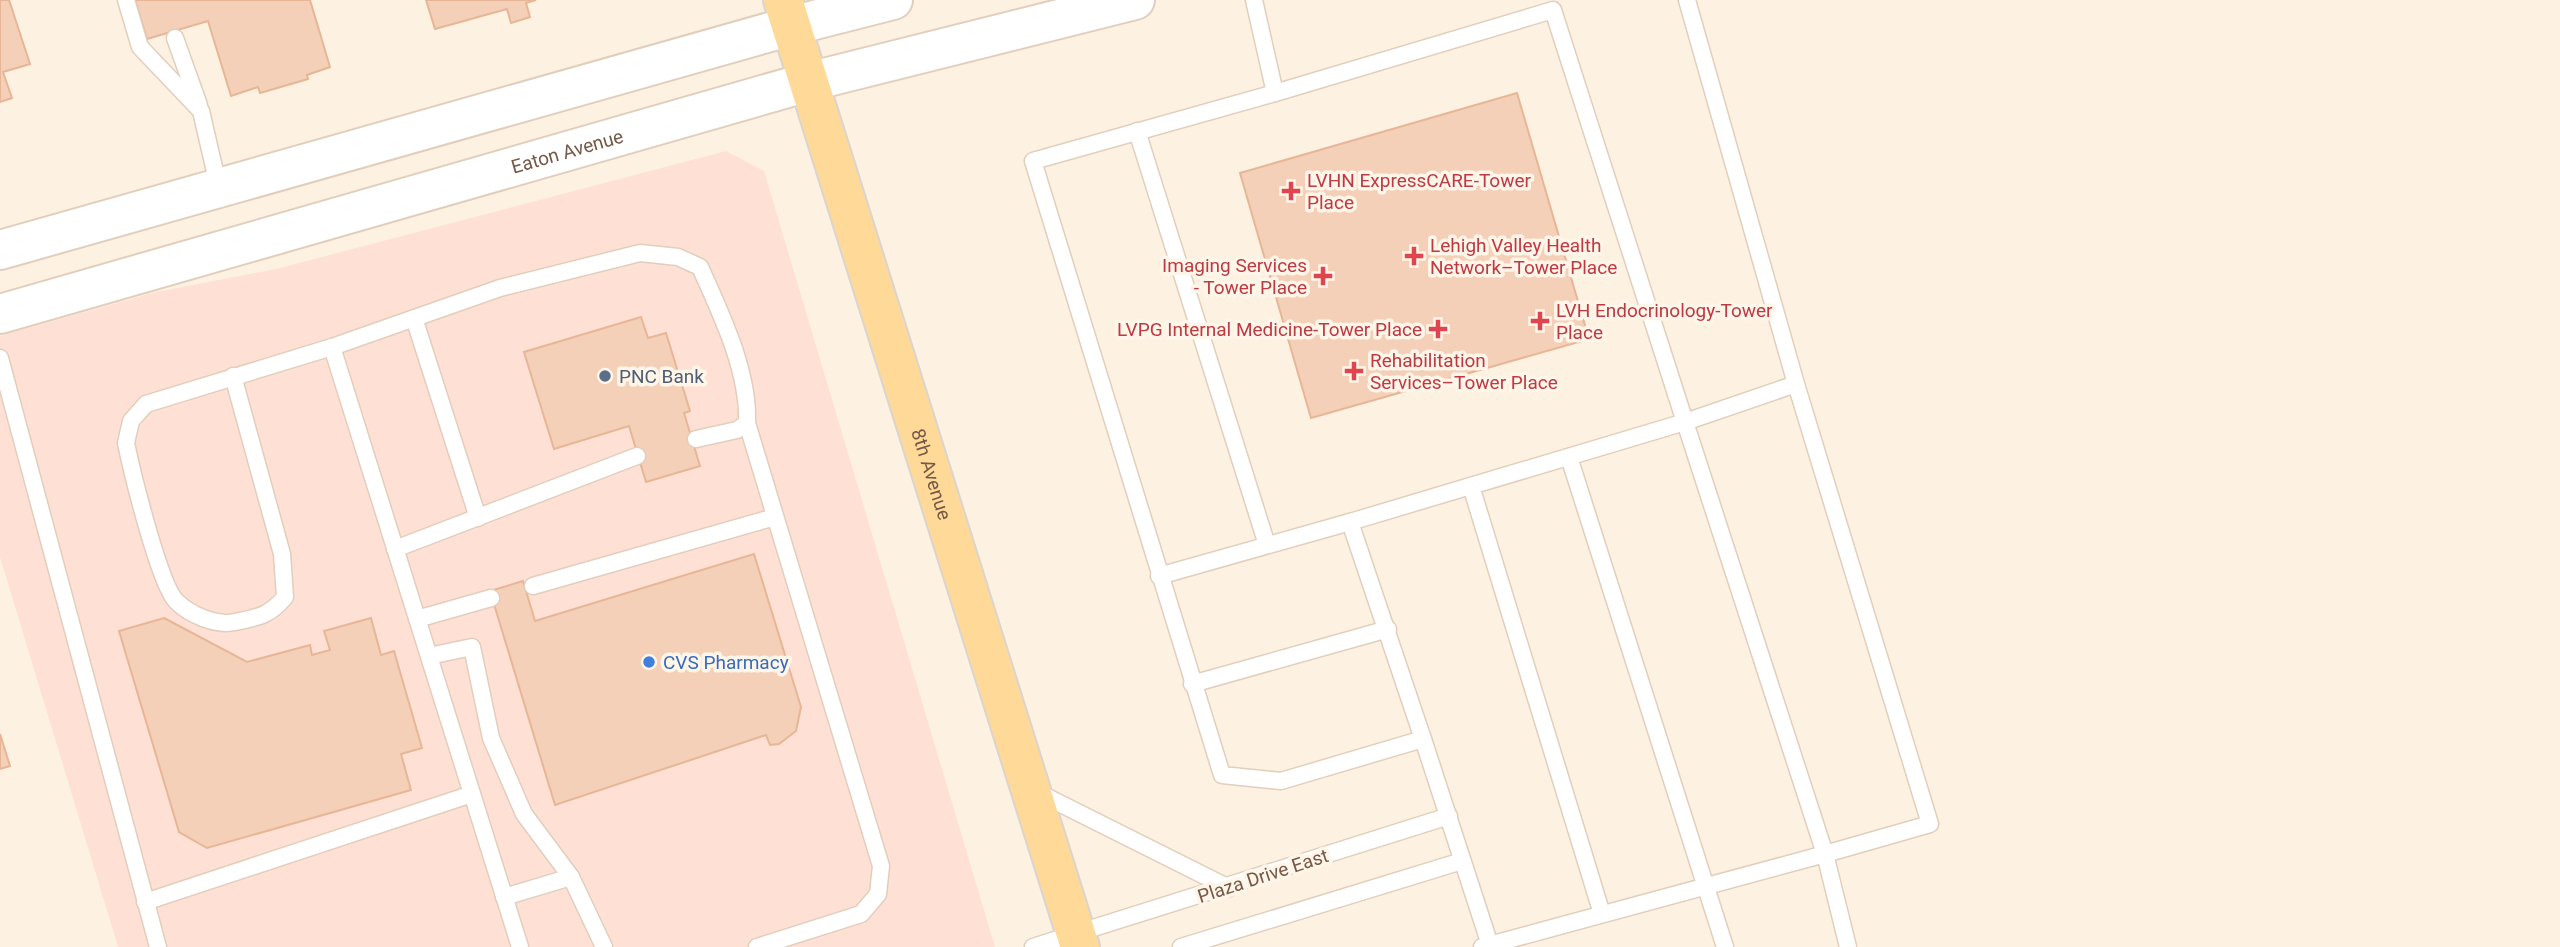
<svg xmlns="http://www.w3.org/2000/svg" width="2560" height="947" viewBox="0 0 2560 947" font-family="Roboto,sans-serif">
	<rect width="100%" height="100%" fill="#fdf2e1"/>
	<path fill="#fee1d4" d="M 726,151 L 764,171 L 995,947 L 118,947 L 0,557 L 0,336 L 156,292 L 276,269 Z"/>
	<g fill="#f4d0b8" stroke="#e7b697" stroke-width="2">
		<path d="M 0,0 L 9,0 L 30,64 L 3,72 L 12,98 L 0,102 Z"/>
		<path d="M 135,0 L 310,0 L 330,67 L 307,75 L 308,79 L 260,93 L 258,87 L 231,96 L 208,21 L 147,39 Z"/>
		<path d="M 426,0 L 536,0 L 526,3 L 530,17 L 511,23 L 507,9 L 435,29 Z"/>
		<path d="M 1517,93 L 1589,339 L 1311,418 L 1240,173 Z"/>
		<path d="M 641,317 L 648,338 L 666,333 L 690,411 L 684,413 L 700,466 L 646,482 L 629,426 L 554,449 L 524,352 Z"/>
		<path d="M 754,554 L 801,707 L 796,731 L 779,744 L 770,745 L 766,735 L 555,805 L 490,591 L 523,581 L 535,621 Z"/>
		<path d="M 164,618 L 247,662 L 310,645 L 312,655 L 330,650 L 324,631 L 371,618 L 381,655 L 394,651 L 422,748 L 401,754 L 411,790 L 207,848 L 179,832 L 119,631 Z"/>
		<path d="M 0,734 L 10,766 L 0,769 Z"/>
	</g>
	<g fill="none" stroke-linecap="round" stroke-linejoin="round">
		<defs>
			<g id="service">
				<path d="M 126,0 L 140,47 L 201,111 L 219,189"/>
				<path d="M 1254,0 L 1275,93"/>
				<path d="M 1687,0 L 1796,384 L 1930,824 L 1825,854 L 1685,422 L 1796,384"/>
				<path d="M 1553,10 L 1685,422 L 1350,522 L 1423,739 L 1281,781 L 1222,775 L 1033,161 L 1275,93 Z"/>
				<path d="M 175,38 L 199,105"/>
				<path d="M 1137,131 L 1267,545"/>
				<path d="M 414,318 L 478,518"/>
				<path d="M 332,347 L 520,947"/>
				<path d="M 0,358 L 158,947"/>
				<path d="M 233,376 L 282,554 L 285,597 C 269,616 259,617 235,622 C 216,626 190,615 176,601 C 159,583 132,472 126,443 L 131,421 L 146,404 L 332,347 L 500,288 L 640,253 L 678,257 L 700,267 C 721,314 749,371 747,423 L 737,430 L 696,439"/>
				<path d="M 747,423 L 881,866 L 878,894 L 861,914 L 757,947"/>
				<path d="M 1569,457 L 1725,947"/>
				<path d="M 1471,486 L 1602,914"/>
				<path d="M 395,549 L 637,456"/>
				<path d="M 1159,576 L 1350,522"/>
				<path d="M 533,586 L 775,517"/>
				<path d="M 417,619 L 491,598"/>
				<path d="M 429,656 L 472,647 L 491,738 L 524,814 L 571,877"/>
				<path d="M 1192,684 L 1388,629"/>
				<path d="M 1423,739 L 1490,945"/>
				<path d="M 1037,792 L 1229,888"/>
				<path d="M 504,897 L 571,877 L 604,947"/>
				<path d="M 145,902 L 472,794"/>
				<path d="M 1033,947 L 1449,816"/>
				<path d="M 1181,947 L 1462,861"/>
				<path d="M 1482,947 L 1825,854 L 1848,947"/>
			</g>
			<g id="tertiary">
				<path d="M 0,250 L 791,26 L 893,0"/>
				<path id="s1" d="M 0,314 L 808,82 L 1135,0"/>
			</g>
			<g id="primary">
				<path id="s2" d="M 783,0 L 1080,947"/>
			</g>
		</defs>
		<use href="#service" stroke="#e2cebd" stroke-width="19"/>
		<use href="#tertiary" stroke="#e2cebd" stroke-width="42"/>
		<use href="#primary" stroke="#dbd4cf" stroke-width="42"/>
		<use href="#service" stroke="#fff" stroke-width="16"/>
		<use href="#tertiary" stroke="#fff" stroke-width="38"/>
		<use href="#primary" stroke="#ffd997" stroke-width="38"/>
	</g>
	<g fill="#e0444e" stroke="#fff6e9" stroke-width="2.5">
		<path d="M1287.5 180.5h7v7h7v7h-7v7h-7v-7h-7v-7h7z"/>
		<path d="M1410.5 245.5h7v7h7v7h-7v7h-7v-7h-7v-7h7z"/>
		<path d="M1319.5 265.5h7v7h7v7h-7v7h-7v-7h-7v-7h7z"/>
		<path d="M1536.5 310.5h7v7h7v7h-7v7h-7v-7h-7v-7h7z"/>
		<path d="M1434.5 318.5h7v7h7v7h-7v7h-7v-7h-7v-7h7z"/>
		<path d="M1350.5 360.5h7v7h7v7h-7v7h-7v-7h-7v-7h7z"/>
	</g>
	<circle fill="#5c6f8a" stroke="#fff6e9" stroke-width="2.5" cx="605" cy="376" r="7"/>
	<circle fill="#3f7fe0" stroke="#fff6e9" stroke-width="2.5" cx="649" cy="662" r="7"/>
	<g text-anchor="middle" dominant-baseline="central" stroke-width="7" stroke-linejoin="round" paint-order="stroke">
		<g font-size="19" fill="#765847" stroke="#fff6e9">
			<text stroke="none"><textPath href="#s1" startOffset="590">Eaton Avenue</textPath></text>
			<text stroke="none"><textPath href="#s2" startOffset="497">8th Avenue</textPath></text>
			<text transform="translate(1263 876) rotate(-18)">Plaza Drive East</text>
		</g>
		<g font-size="19" fill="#be3a42" stroke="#fff6e9" text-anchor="start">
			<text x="1307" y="180">LVHN ExpressCARE-Tower<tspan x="1307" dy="22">Place</tspan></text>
			<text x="1430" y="245">Lehigh Valley Health<tspan x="1430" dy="22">Network–Tower Place</tspan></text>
			<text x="1307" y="265" text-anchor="end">Imaging Services<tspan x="1307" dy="22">- Tower Place</tspan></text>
			<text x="1556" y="310">LVH Endocrinology-Tower<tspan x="1556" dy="22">Place</tspan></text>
			<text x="1422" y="329" text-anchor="end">LVPG Internal Medicine-Tower Place</text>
			<text x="1370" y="360">Rehabilitation<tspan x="1370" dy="22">Services–Tower Place</tspan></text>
		</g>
		<g font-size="19" fill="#4e5e75" stroke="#fff6e9" text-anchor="start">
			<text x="619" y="376">PNC Bank</text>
		</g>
		<g font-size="19" fill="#366cbe" stroke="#fff6e9" text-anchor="start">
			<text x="663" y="662">CVS Pharmacy</text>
		</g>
	</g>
</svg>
